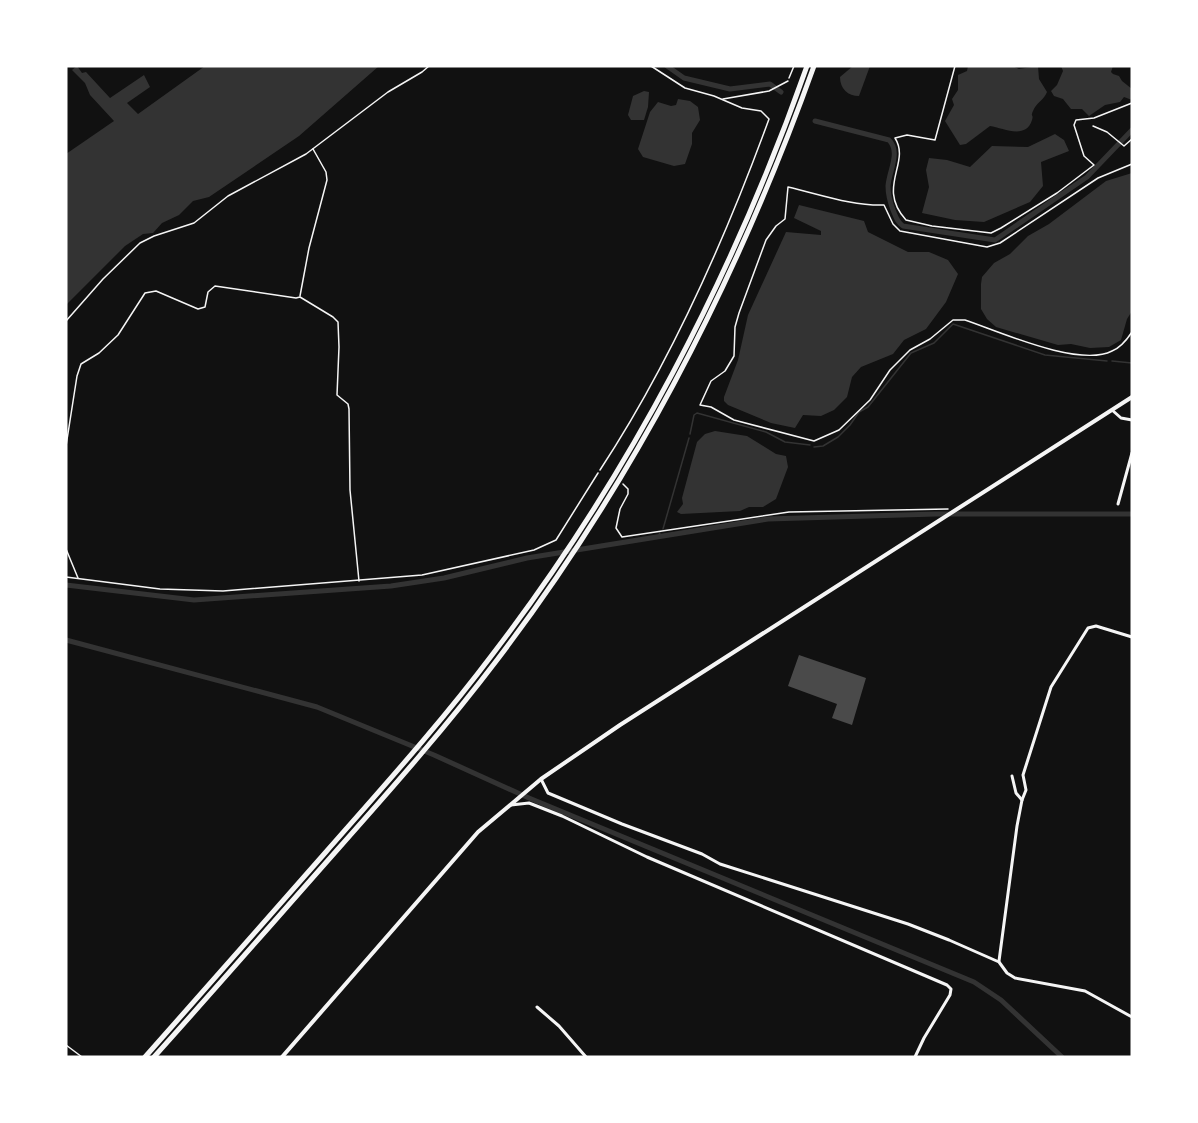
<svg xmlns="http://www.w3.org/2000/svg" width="1198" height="1123" viewBox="0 0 1198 1123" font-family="'Archivo Narrow',sans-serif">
	<rect width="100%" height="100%" fill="#111"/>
	<g fill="#333">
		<path d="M 77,66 L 82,73 L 86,72 L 110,98 L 144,75 L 150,87 L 127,103 L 138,114 L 205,66 L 379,66 L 299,136 L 209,197 L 193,201 L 179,215 L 162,223 L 153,233 L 143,234 L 125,246 L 66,305 L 66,154 L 114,121 L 90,95 L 85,83 L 72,70 Z"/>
		<path d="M 853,66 L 870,66 L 859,96 C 848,96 840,89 840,77 Z"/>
		<path d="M 968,66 L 1012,66 L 1019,69 L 1038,66 L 1039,79 L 1047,92 C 1044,100 1036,103 1033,111 C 1030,118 1034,113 1032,120 C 1026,140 1003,128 990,126 L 966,144 L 960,145 L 945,121 L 954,105 L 952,99 L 958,90 L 958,75 L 967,71 Z"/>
		<path d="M 1061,66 L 1113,66 L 1111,72 L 1113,74 L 1119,76 L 1122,81 L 1132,89 L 1132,100 L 1124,97 L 1120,102 L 1105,105 L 1089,116 L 1082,109 L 1071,109 L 1063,99 L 1054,96 L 1051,91 L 1057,85 L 1063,71 Z"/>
		<path d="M 644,91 L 649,92 L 648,107 L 644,120 L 631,120 L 628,115 L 633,96 Z"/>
		<path d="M 678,99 L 690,101 L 698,107 L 700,120 L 692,133 L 692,144 L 685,164 L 674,166 L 643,157 L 638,149 L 650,112 L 658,102 L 671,106 L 676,105 Z"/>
		<path d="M 1055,134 L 1064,140 L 1069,151 L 1041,162 L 1043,186 L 1030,202 L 984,222 L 955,220 L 922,213 L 929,187 L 926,170 L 929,158 L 947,160 L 970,167 L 992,146 L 1028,147 Z"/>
		<path d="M 1132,173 L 1132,311 L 1127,319 L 1121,340 L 1109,347 L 1090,348 L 1071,344 L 1058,345 L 996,327 L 987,319 L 981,309 L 981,284 L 982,277 L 994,263 L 1010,254 L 1028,236 L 1049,224 L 1106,181 Z"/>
		<path d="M 799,205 L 864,221 L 868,232 L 908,252 L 929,252 L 948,260 L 958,274 L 946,302 L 926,329 L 904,340 L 893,354 L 861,367 L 852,377 L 847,397 L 834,410 L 821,416 L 803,415 L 795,428 L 771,423 L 728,405 L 724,401 L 724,397 L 738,360 L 748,315 L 786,232 L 821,235 L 821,231 L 794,218 Z"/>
		<path d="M 715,431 L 747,436 L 776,454 L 786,456 L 788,467 L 776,499 L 763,507 L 749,507 L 740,511 L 681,514 L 677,512 L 683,504 L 682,498 L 697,442 L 705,434 Z"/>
	</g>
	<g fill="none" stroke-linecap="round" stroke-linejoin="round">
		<g stroke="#333" stroke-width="1.5">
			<path d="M 1112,361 L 1132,363"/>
			<path d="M 690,434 L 694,415 L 697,413 L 766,432 L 785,442 L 810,445"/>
			<path d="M 814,447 L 823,446 L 838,437 L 850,425 L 859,412 L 868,407 L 911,353 L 934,343 L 953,324 L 1045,355 L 1107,361"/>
			<path d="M 663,529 L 689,438"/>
			<path d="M 657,538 L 660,533"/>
		</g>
		<g stroke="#333" stroke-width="5">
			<path d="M 667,66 L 684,78 L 730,89 L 770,84 L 781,92"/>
			<path d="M 815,121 L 889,140 C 901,152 889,171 888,186 C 888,195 890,202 893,210 C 896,217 897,222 903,226 L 995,240 L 1087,177 L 1132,130"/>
			<path d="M 66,585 L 194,600 L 391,586 L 444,578 L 527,558 L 768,519 L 935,514 L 1132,514"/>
			<path d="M 66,640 L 317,707 L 434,755 L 529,798 L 974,982 L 1001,1000 L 1062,1057"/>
		</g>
	</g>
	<path fill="#4a4a4a" d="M 799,655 L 866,678 L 852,725 L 832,718 L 837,704 L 788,686 Z"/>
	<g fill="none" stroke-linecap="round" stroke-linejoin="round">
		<g stroke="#f5f5f5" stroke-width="1.5">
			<path d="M 955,66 L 935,140 L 907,135 L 895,138 C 911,163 876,187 906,220 L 932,226 L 991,233 L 1001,228 L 1057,193 L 1094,165 L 1084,156 L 1074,125 L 1076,120 L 1094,118 L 1132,103"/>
			<path d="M 789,78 L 794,66"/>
			<path d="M 1132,164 L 1098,178 L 1000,243 L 987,247 L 900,231 L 893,224 L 884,205 C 852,206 819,194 788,187 L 785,219 L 776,226 L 766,240 L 739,313 L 735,327 L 734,356 L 725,371 L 711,381 L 700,405 L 711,407 L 734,420 L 814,441 L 839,430 L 870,400 L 890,370 L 910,350 L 930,339 L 953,320 L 965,320 C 998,331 1079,368 1112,351 C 1120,348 1128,338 1132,332"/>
			<path d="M 300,296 L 309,248 L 327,180 L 326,172 L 313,149"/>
			<path d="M 66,321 L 103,279 L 140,243 L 154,236 L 194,223 L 228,196 L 306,154 L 388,92 L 422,72 L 429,66"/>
			<path d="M 66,446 L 77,376 L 81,364 L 99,353 L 118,335 L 145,293 L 156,291 L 198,309 L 205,307 L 208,292 L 215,286 L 296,298 L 300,297 L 333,317 L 338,322 L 339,347 L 337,395 L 348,404 L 349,409 L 350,490 L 359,581"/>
			<path d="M 623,484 L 628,489 L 628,494 L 620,509 L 616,528 L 622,537 L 789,512 L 948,509"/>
			<path d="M 66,549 L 78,578"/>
			<path d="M 66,577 L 160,589 L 223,591 L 422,575 L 534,550 L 556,540 L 598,473"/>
			<path d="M 66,1045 L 82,1057"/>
		</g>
		<g stroke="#f5f5f5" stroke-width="1.5">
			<path d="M 723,99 L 769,91 L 788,81"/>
			<path d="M 1093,126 L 1107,132 L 1124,146 L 1132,139"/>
			<path d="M 600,470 C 669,365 726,237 769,119 L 761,111 L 742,108 L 714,96 L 685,88 L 651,66"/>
		</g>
		<g stroke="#f5f5f5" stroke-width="3">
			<path d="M 1112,410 L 1121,418 L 1132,420"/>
			<path d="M 1118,504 L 1132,453"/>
			<path d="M 1012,776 L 1016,793 L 1022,800"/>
			<path d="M 541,779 L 548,793 L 622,824 L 702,854 L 720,864 L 908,924 L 949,940 L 999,962 L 1007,973 L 1015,978 L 1085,991 L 1132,1017"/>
			<path d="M 511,805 L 529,803 L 562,816 L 647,857 L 947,985 L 951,989 L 950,995 L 924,1038 L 915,1057"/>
			<path d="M 999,961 L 1017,826 L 1022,800 L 1026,790 L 1023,775 L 1051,687 L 1088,628 L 1096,626 L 1132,637"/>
			<path d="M 537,1007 L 559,1026 L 586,1057"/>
		</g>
		<path stroke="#f5f5f5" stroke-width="4" d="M 282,1057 L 478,832 L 541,779 L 620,725 L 1132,397"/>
		<g stroke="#f5f5f5" stroke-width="5">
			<path d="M 145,1057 C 205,989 265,921 325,853 C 382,788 440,724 492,655 C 628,478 733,276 807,66"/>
			<path d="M 154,1057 C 216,988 277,918 338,849 C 393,787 447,726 497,660 C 634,480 738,278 814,66"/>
		</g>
	</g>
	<rect width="1198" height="1123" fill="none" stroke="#ffffff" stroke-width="135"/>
</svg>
